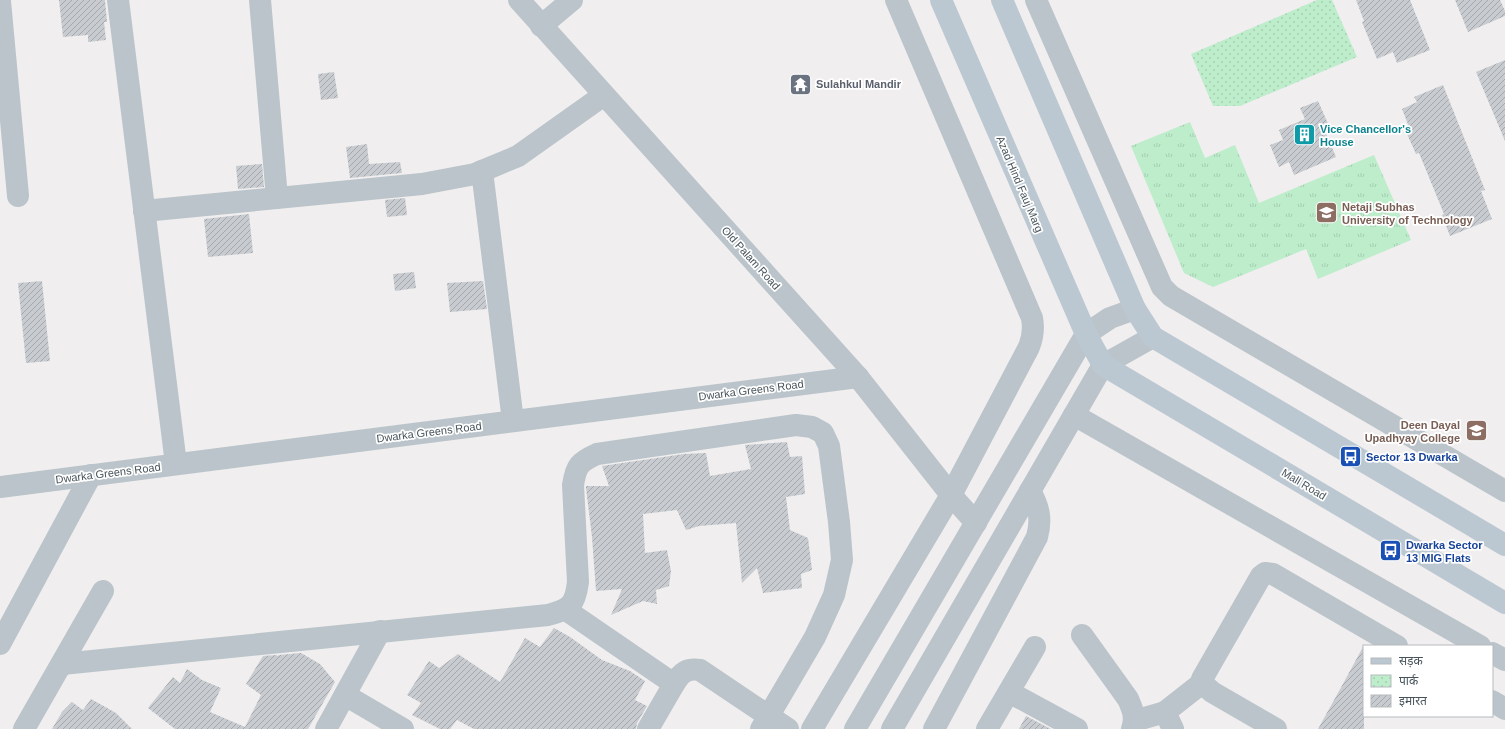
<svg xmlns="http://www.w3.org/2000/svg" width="1505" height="729" viewBox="0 0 1505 729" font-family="Arial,'Noto Sans Devanagari',sans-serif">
	<defs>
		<pattern id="grass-tufts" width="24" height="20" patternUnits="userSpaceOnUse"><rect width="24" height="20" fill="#bdedcb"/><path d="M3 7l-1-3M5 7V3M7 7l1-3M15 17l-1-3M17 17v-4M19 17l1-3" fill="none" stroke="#a4cdb1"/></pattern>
		<pattern id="park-dots" width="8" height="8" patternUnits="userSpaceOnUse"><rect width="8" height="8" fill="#bdedcb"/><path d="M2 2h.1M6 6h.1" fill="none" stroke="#a4cdb1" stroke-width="1.8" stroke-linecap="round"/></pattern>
		<pattern id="building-hatch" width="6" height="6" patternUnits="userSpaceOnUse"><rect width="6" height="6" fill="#c8ccd0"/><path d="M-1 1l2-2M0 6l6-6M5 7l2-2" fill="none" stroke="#a4a8ac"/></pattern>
	</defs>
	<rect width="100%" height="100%" fill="#f0eeee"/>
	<path fill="url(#grass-tufts)" d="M 1190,122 L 1205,158 L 1235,145 L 1259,203 L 1374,155 L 1411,240 L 1318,279 L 1306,249 L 1213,287 L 1184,273 L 1131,146 Z"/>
	<path fill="url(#park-dots)" d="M 1317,0 L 1332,0 L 1357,57 L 1240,106 L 1213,106 L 1191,54 Z"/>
	<g fill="url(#building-hatch)">
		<path d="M 59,0 L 105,0 L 107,22 L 104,22 L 106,40 L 88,42 L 88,35 L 63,37 Z"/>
		<path d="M 1356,0 L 1410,0 L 1430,50 L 1397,63 L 1393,52 L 1377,59 L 1362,22 L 1364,21 Z"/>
		<path d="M 1455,0 L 1500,0 L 1505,11 L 1505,16 L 1468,32 Z"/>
		<path d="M 1505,60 L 1505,141 L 1476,72 Z"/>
		<path d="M 334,72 L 338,98 L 321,100 L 318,74 Z"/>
		<path d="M 1443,85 L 1485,190 L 1481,191 L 1492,219 L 1450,236 L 1442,215 L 1444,214 L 1419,153 L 1416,154 L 1407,134 L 1411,132 L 1402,109 L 1417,102 L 1414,97 Z"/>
		<path d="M 1318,101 L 1330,128 L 1325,131 L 1336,157 L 1294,175 L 1289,162 L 1279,167 L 1270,145 L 1283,140 L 1279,130 L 1305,119 L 1300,108 Z"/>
		<path d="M 367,144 L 369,164 L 400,162 L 402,173 L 350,178 L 346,147 Z"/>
		<path d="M 262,164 L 264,187 L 238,189 L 236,166 Z"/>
		<path d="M 405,198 L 407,215 L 387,217 L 385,200 Z"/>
		<path d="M 249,214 L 253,253 L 208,257 L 204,219 Z"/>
		<path d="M 414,272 L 416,288 L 395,291 L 393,274 Z"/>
		<path d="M 42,281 L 50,361 L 26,363 L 18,283 Z"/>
		<path d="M 483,281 L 487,309 L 450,312 L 447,283 Z"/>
		<path d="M 787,442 L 790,457 L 802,456 L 805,494 L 786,497 L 790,530 L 808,538 L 812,570 L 801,574 L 802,588 L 763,593 L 757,568 L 742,583 L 736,523 L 699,526 L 686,530 L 677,510 L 643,514 L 645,553 L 667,550 L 671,571 L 669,586 L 656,590 L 657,604 L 643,601 L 611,615 L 622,589 L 596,591 L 592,537 L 586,488 L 586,486 L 609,486 L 602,466 L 684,454 L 706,453 L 710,476 L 751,469 L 745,445 Z"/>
		<path d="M 554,628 L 570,637 L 602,660 L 630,671 L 645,681 L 635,700 L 647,706 L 637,723 L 636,729 L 474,729 L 457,720 L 450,729 L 440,729 L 412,715 L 421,703 L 407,695 L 429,661 L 439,668 L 458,654 L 500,682 L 525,638 L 540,647 Z"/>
		<path d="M 1364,645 L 1364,729 L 1318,729 L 1344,682 Z"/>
		<path d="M 301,653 L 320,664 L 335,682 L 308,729 L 175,729 L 148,708 L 173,677 L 180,683 L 187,669 L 202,680 L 221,688 L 210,712 L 245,727 L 261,695 L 246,684 L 263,656 L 276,655 L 278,656 L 279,655 Z"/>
		<path d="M 91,699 L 116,713 L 132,729 L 52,729 L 62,712 L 72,702 L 83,710 Z"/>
		<path d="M 1026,716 L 1051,729 L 1019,729 Z"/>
	</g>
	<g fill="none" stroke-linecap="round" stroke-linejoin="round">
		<g stroke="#bac4ca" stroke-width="22">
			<path d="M 118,0 L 176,464"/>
			<path d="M 260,0 L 277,198"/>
			<path d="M 1036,0 L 1162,287 L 1171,296 L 1505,491"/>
			<path d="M 0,1 L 18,196"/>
			<path d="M 541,26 L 572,0"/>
			<path d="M 482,171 L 513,421"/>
			<path d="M 144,211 L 422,184 L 475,174 L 518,156 L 604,95"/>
			<path d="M 1074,415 L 1480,646"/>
			<path d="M 566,610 L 674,684 C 681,673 686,668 700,670 L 788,729"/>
			<path d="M 1082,635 L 1128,699 C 1133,710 1136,718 1132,729"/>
			<path d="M 0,644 L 91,475"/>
			<path d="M 1492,653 L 1505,660"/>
			<path d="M 62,664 L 548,615 C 570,609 575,606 578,582 L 573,485 C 576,466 579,462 597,454 L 796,425 L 812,427 L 823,433 L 829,446 L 839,522 L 842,560 L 834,595 L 815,637 L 761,729"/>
			<path d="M 1009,692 L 1077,729"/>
			<path d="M 345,695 L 403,729"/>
			<path d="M 1492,701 L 1505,709"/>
			<path d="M 1165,712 L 1202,683"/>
			<path d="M 1134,721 L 1165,712 L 1173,729"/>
			<path d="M 24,729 L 103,591"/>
			<path d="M 326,729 L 380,631"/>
			<path d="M 648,729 L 674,684"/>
			<path d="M 812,729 L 951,495"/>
			<path d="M 934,729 L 1037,537 C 1042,519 1039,507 1030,491"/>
			<path d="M 987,729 L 1035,647"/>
			<path d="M 1276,729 L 1212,692 L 1202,683 L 1202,679 L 1261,576 L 1265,573 L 1273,574 L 1397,646"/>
		</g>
		<g stroke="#bac4ca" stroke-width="22">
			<path d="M 519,0 L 858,377 L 951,495 L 976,523"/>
			<path d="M 896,0 L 1032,318 C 1034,329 1033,337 1029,347 L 951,495"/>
			<path d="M 0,487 L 858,377"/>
			<path d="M 855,729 L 1086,334 L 1110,318 L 1135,309"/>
			<path d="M 892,729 L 1103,365 L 1153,337"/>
		</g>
		<g stroke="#bcc8d1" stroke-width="22">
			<path d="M 941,0 L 1086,334 L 1103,365 L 1505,603"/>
			<path d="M 1002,0 L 1135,309 L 1153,337 L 1505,545"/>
		</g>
	</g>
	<defs>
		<symbol id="temple-square" viewBox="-11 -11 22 22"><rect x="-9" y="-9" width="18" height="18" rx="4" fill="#6b7280" stroke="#fff"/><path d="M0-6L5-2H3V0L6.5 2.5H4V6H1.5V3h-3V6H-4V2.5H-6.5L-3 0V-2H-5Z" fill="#fff"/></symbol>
		<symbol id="building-square" viewBox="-11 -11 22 22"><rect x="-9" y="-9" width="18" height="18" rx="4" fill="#0f9aa8" stroke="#fff"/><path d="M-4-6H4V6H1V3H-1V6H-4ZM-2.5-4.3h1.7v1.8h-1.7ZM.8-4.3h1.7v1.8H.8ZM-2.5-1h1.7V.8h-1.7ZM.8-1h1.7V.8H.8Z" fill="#fff"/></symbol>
		<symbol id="university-square" viewBox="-11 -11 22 22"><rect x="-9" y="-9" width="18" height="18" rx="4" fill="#8d6e63" stroke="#fff"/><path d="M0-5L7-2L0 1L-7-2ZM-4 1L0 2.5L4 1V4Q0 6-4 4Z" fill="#fff"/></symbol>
		<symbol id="bus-square" viewBox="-11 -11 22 22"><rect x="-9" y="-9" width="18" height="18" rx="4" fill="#1a4fb4" stroke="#fff"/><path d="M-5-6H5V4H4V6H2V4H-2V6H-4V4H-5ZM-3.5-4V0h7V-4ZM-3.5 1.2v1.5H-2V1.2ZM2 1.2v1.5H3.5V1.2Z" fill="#fff"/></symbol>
	</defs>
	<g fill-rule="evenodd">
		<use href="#temple-square" x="788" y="72" width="25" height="25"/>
		<use href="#building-square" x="1292" y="122" width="25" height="25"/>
		<use href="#university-square" x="1314" y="200" width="25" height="25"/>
		<use href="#university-square" x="1464" y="418" width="25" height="25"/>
		<use href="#bus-square" x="1338" y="444" width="25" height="25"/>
		<use href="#bus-square" x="1378" y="538" width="25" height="25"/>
	</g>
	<g text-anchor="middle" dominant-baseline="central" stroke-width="3.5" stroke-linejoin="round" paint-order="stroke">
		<g font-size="11" font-weight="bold" fill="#5b616d" stroke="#fff" text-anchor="start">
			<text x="816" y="84">Sulahkul Mandir</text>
		</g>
		<g font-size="11" font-weight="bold" fill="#0d838f" stroke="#fff" text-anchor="start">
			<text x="1320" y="129">Vice Chancellor's<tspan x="1320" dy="13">House</tspan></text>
		</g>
		<g font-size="11" fill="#47535a" stroke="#fff">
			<text transform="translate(1020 184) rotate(67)">Azad Hind Fauj Marg</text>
			<text transform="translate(751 258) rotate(48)">Old Palam Road</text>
			<text transform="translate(751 390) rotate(-7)">Dwarka Greens Road</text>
			<text transform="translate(429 432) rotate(-7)">Dwarka Greens Road</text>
			<text transform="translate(108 473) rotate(-7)">Dwarka Greens Road</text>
			<text transform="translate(1304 484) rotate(31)">Mall Road</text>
		</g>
		<g font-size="11" font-weight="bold" fill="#785e54" stroke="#fff" text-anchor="start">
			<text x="1342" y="207">Netaji Subhas<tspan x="1342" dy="13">University of Technology</tspan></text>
			<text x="1460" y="425" text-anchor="end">Deen Dayal<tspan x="1460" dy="13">Upadhyay College</tspan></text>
		</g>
		<g font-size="11" font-weight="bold" fill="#164399" stroke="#fff" text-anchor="start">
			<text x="1366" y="457">Sector 13 Dwarka</text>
			<text x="1406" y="545">Dwarka Sector<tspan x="1406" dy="13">13 MIG Flats</tspan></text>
		</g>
	</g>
	<rect x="1363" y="645" width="130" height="72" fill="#ffffff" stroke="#b5babd"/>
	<rect x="1371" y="658" width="20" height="6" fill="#bcc8d1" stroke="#b5babd"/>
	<text x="1399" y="665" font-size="12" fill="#47535a">सड़क</text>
	<rect x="1371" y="675" width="20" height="12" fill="url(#park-dots)" stroke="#b5babd"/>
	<text x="1399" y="685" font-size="12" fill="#47535a">पार्क</text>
	<rect x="1371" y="695" width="20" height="12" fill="url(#building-hatch)" stroke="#b5babd"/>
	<text x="1399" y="705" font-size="12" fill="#47535a">इमारत</text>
</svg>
